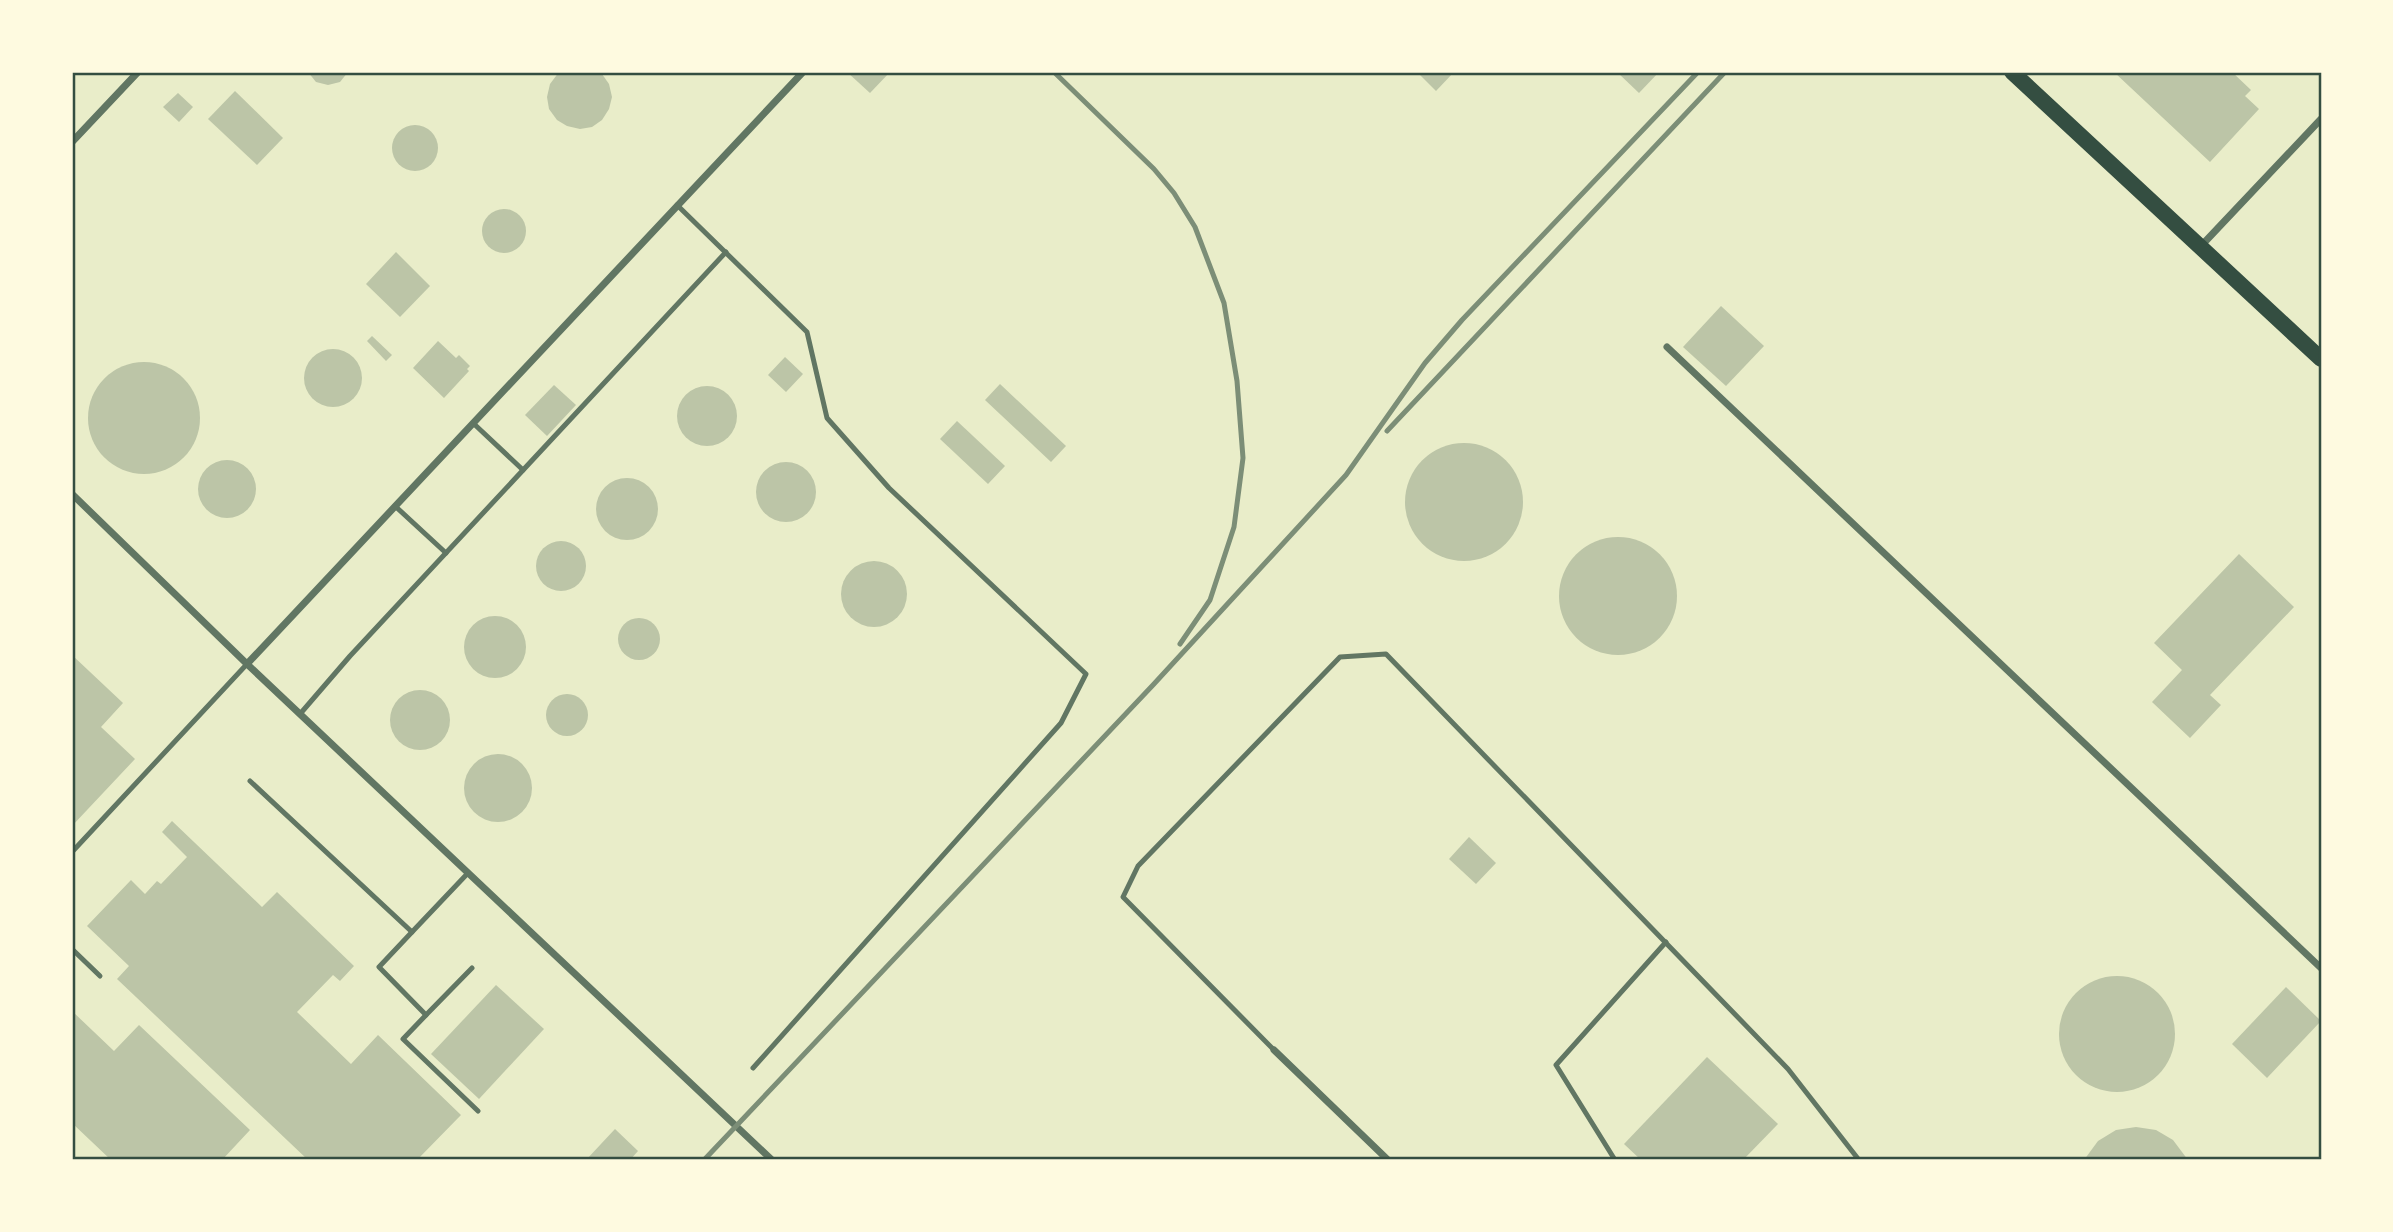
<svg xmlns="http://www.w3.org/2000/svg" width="2393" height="1232" viewBox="0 0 2393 1232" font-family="Merriweather,serif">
	<rect width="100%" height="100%" fill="#e9edc9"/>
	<g fill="#bcc5a7">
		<path d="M 308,72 L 348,72 L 340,82 L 328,85 L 316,82 Z"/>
		<path d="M 559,72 L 600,72 L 602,74 L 609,84 L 612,97 L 609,109 L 602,120 L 592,127 L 580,129 L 567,126 L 557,120 L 549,109 L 547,97 L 550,84 Z"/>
		<path d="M 847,72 L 890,72 L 870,93 Z"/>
		<path d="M 1417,72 L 1454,72 L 1436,91 Z"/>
		<path d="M 1617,72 L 1659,72 L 1639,93 Z"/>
		<path d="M 2114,72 L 2232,72 L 2251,90 L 2245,96 L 2259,109 L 2210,162 Z"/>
		<path d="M 235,91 L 283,138 L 257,165 L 208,119 Z"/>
		<path d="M 178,93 L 193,107 L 179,122 L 163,107 Z"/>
		<circle cx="415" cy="148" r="23"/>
		<circle cx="504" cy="231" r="22"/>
		<path d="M 396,252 L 430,286 L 400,317 L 366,284 Z"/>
		<path d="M 1721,306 L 1764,346 L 1726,386 L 1683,347 Z"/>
		<path d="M 372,336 L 392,355 L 386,361 L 367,341 Z"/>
		<path d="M 438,341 L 456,358 L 459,355 L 470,366 L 467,369 L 469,371 L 444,398 L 413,368 Z"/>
		<circle cx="333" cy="378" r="29"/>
		<path d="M 785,357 L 803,374 L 786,392 L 768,375 Z"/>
		<circle cx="144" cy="418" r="56"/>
		<path d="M 1000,384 L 1066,446 L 1051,462 L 985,400 Z"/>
		<path d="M 554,385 L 576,405 L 547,436 L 525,415 Z"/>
		<circle cx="707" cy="416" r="30"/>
		<path d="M 957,421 L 1005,466 L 988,484 L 940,439 Z"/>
		<circle cx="1464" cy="502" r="59"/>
		<circle cx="227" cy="489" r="29"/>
		<circle cx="786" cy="492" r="30"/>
		<circle cx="627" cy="509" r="31"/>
		<circle cx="1618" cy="596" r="59"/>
		<circle cx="561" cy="566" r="25"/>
		<path d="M 2239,554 L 2294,607 L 2210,695 L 2221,705 L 2190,738 L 2152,702 L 2182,670 L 2154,643 Z"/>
		<circle cx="874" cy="594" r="33"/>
		<circle cx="495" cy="647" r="31"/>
		<circle cx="639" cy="639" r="21"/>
		<path d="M 72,655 L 123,703 L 101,727 L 135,759 L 72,826 Z"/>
		<circle cx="420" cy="720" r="30"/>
		<circle cx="567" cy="715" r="21"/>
		<circle cx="498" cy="788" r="34"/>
		<path d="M 172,821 L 262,907 L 277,892 L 354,966 L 340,981 L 333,975 L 297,1012 L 351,1064 L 378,1035 L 461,1115 L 417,1160 L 308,1160 L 117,979 L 129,966 L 87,926 L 131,880 L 145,894 L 157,881 L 161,884 L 187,857 L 162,832 Z"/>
		<path d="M 1469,837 L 1496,863 L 1476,884 L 1449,859 Z"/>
		<circle cx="2117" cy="1034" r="58"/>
		<path d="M 496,985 L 544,1029 L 479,1099 L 431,1054 Z"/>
		<path d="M 2286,987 L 2321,1021 L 2267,1078 L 2232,1044 Z"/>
		<path d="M 72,1011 L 114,1051 L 139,1025 L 250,1130 L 222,1160 L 111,1160 L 72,1123 Z"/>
		<path d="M 1707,1057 L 1778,1124 L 1743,1160 L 1641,1160 L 1624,1144 Z"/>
		<path d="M 2136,1127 L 2156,1130 L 2173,1140 L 2188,1160 L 2084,1160 L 2098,1141 L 2116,1130 Z"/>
		<path d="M 615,1129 L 638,1151 L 630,1160 L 586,1160 Z"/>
	</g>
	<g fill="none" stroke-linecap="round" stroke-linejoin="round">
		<g stroke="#617663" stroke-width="5">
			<path d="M 677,205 L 807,332 L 827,418 L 889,488 L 1086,674 L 1061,723 L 753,1068"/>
			<path d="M 473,423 L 523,470"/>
			<path d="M 395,506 L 446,553"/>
			<path d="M 300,714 L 350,656 L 726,252"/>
			<path d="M 250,781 L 412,932 L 468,873"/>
			<path d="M 72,852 L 247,664"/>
			<path d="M 412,932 L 379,967 L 426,1015 L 472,968"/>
			<path d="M 72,949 L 100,976"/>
			<path d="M 426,1015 L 403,1039 L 478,1111"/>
			<path d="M 1274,1050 L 1123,897 L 1138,866 L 1340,657 L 1386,654 L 1788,1069 L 1859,1160"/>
			<path d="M 1615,1160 L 1556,1065 L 1666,942"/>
		</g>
		<g stroke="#617663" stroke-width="7">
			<path d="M 72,142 L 138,72"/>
			<path d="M 2201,246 L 2321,119"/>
			<path d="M 1667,347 L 2321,968"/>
			<path d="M 72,494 L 247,664 L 772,1160"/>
			<path d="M 247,664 L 803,72"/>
			<path d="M 1274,1050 L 1388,1160"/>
		</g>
		<path stroke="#344e41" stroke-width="16" d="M 2012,72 L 2321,359"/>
		<g stroke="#7c8e77" stroke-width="5">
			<path d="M 1054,72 L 1154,169 L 1174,193 L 1195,227 L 1224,303 L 1237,381 L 1243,458 L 1234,527 L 1210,600 L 1180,644"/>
			<path d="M 1387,431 L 1725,72"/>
			<path d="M 704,1160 L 1153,685 L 1346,475 L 1425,363 L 1462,320 L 1698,72"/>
		</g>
	</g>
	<rect width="2393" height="1232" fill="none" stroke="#fefae0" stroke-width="147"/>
	<rect x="74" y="74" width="2246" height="1084" fill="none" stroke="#344e41" stroke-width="2.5"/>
</svg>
